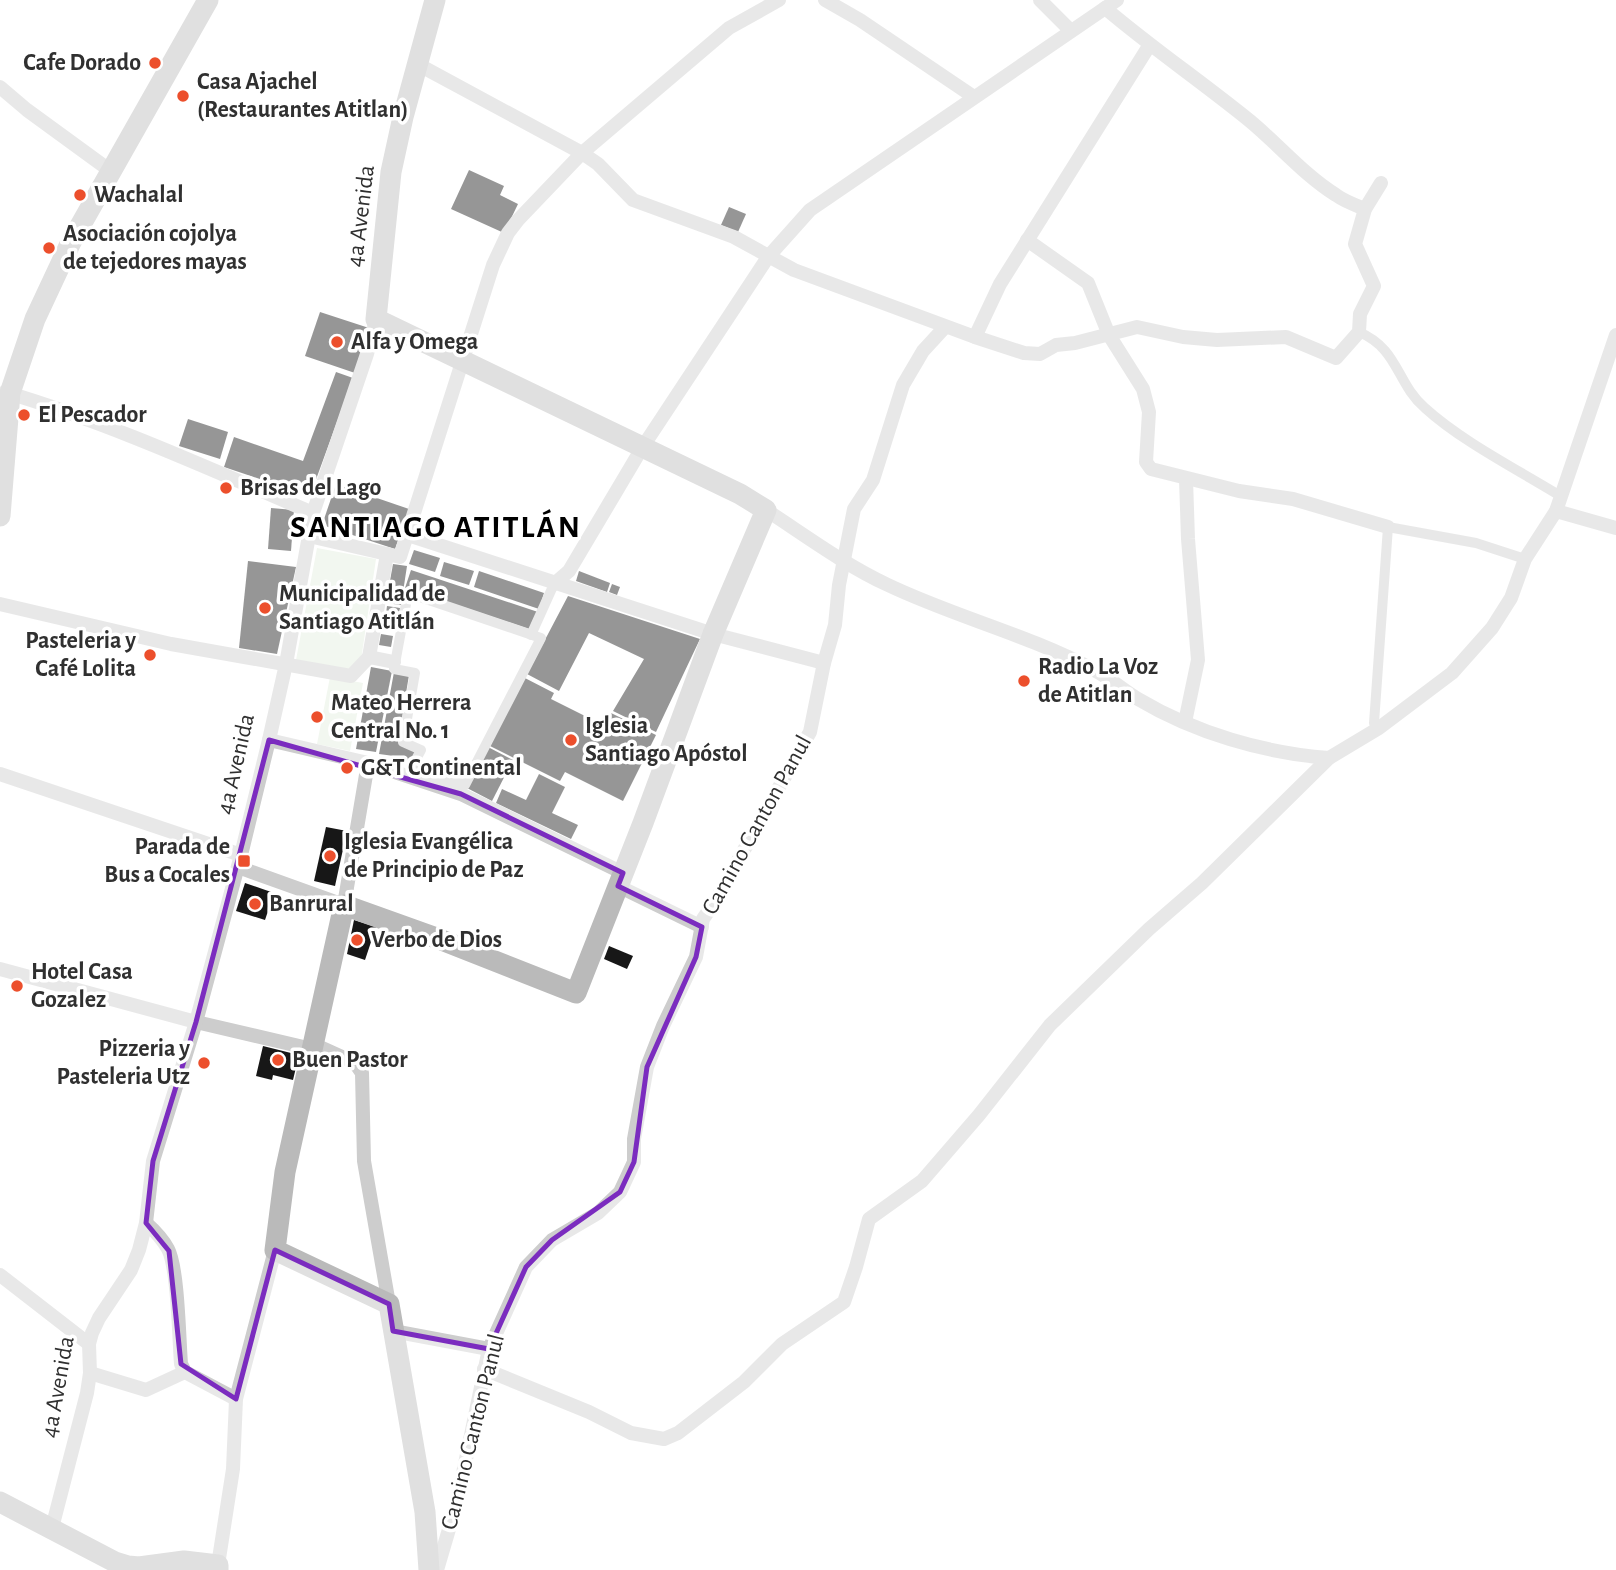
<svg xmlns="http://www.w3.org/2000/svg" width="1616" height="1570" viewBox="0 0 1616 1570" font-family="'Alegreya Sans',sans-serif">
	<rect width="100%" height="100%" fill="#fff"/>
	<g fill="#e2eddd">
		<path d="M 317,548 L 376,559 L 361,660 L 348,669 L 296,660 Z"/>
		<path d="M 330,677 L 363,683 L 350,751 L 317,744 Z"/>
	</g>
	<g fill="#171717">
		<path d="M 469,170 L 504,186 L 500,195 L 518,204 L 504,233 L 451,209 Z"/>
		<path d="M 729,207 L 746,214 L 738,232 L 721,225 Z"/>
		<path d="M 320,312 L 369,328 L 355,373 L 305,356 Z"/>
		<path d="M 336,372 L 353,378 L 310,496 L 224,467 L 234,437 L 303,461 Z"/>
		<path d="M 188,419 L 228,432 L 220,459 L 179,446 Z"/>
		<path d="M 336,484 L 409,509 L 395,549 L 322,525 Z"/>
		<path d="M 271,508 L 294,510 L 291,551 L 268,549 Z"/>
		<path d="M 414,550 L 440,558 L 435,572 L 409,564 Z"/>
		<path d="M 248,561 L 296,567 L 277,654 L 239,648 Z"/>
		<path d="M 444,562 L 474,571 L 469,585 L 440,576 Z"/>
		<path d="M 393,564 L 407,566 L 401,605 L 386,603 Z"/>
		<path d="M 411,570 L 538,612 L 532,630 L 405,588 Z"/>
		<path d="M 479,571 L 544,593 L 539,609 L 474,587 Z"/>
		<path d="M 579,571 L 610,583 L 607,592 L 576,581 Z"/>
		<path d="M 612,584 L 620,587 L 617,595 L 609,592 Z"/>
		<path d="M 568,596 L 700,639 L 656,732 L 613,711 L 644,659 L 589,633 L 559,691 L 527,674 Z"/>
		<path d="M 387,606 L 400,608 L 396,631 L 384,629 Z"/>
		<path d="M 381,634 L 393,636 L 391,647 L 379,645 Z"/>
		<path d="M 371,667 L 392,671 L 376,752 L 356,749 Z"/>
		<path d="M 394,672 L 409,675 L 398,742 L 417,751 L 411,765 L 394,756 L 379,754 Z"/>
		<path d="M 521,676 L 554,693 L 551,699 L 605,726 L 611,713 L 656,735 L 623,801 L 565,772 L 560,781 L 486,744 Z"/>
		<path d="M 488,747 L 513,760 L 492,801 L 467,788 Z"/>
		<path d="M 539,774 L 565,787 L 552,813 L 578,825 L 571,839 L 496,803 L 502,789 L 526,800 Z"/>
		<path d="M 326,827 L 347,831 L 335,886 L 314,881 Z"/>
		<path d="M 245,883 L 274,893 L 265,920 L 236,911 Z"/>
		<path d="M 354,920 L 376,927 L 365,960 L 347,954 Z"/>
		<path d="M 609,946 L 633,956 L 627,969 L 604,959 Z"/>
		<path d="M 263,1046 L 299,1055 L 293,1080 L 273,1075 L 272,1080 L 256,1076 Z"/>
	</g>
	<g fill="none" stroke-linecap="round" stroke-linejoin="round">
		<g stroke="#cdcdcd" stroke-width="10">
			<path d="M 1359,332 C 1399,349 1396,383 1425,408 C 1461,441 1520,471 1562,497"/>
			<path d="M 408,593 L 541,638 L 465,785 L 413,765 L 421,750 L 403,742 L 415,673 L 394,669 Z"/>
			<path d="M 531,635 L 554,584"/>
			<path d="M 1379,728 L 1374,723 L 1388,527 L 1476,543 L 1525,559"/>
		</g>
		<g stroke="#cdcdcd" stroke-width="14">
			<path d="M 825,0 L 860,20 L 974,97"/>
			<path d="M 1040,0 L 1071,31"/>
			<path d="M 1105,8 C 1152,48 1202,82 1250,121 C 1279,145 1304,175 1336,195 C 1344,201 1355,205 1365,209"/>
			<path d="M 419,65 L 582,153 L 598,164 L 633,200 L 734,237 L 794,270 L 975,337 L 1024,353 L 1040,354 L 1056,345 L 1075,343 L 1137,327 L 1183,337 L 1217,340 L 1286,337 L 1336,358 L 1359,332 L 1360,314 L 1374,286 L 1355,244 L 1365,209 L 1381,183"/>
			<path d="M 0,87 L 27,110 L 112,172"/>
			<path d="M 1027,240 L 1088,283 L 1109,335 L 1143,389 L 1149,412 L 1146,462 L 1151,469 L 1239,491 L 1293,499 L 1388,527"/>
			<path d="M 975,337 L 1000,284 L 1149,46"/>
			<path d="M 5,392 C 110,423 212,470 313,513"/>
			<path d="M 766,510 C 806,536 845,565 888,585 C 955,617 1029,635 1094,670 C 1110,678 1123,690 1138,699 C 1195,733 1264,753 1329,758"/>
			<path d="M 1556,511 L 1616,528"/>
			<path d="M 408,535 L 713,634 L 824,663"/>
			<path d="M 309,536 L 400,557 L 493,265 L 508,233 L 518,220 L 582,153 L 729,28 L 779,0"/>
			<path d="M 554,584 L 569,571 L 642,448 L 768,257 L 810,210 L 1117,0"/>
			<path d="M 0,604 L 171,644 L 351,676 L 369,657 L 394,662"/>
			<path d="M 369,657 L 387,554"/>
			<path d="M 1185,722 L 1198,660 L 1188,539 L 1186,479"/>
			<path d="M 269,740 L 368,763 L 461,794 L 623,873"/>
			<path d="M 0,774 L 241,855"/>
			<path d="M 238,867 L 344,905 L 368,763"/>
			<path d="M 618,886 L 702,927"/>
			<path d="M 0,969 L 196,1022 L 312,1049"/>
			<path d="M 313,1044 L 355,1063 L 362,1073 L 364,1161 L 389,1304"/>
			<path d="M 146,1223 C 155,1231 162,1238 168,1249 C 178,1268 179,1339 181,1364 L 185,1372 L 236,1399"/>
			<path d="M 0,1275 L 89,1344"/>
			<path d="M 393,1331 L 489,1349"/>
			<path d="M 484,1369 L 589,1412 L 631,1433 L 664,1439 L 678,1433 L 744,1382 L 782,1344 L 844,1302 L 856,1267 L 869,1219 L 922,1181 L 979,1115 L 1050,1025 L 1149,929 L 1202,883 L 1329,758 L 1379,728 L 1452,673 L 1492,628 L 1511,598 L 1525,559 L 1556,511 L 1616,335"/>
			<path d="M 90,1373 L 146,1390 L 185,1372"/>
			<path d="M 52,1528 L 87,1393 L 90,1373 L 89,1344 L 92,1333 L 99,1318 L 131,1270 L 139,1250 L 146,1223 L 153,1161 L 196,1022 L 241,855 L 269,740 L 286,664 L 313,513 L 367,354 L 376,319"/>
			<path d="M 218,1565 L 233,1469 L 236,1399 L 275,1250"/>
			<path d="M 437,1570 L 457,1502 L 489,1349 L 526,1267 L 552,1240 L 598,1213 L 620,1192 L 634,1162 L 634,1139 L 647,1067 L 663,1026 L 696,957 L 703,919 L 716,900 L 810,732 L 824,663 L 835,625 L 839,585 L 854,509 L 873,480 L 903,385 L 923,351 L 945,327"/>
		</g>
		<g stroke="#bababa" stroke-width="21">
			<path d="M 0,516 L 10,393 L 35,319 L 71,242 L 208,0"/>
			<path d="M 0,1502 L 115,1562 L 128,1566 L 139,1567 L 184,1561 L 218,1565 L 218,1570"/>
			<path d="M 429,1570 L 425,1512 L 389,1304 L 275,1250 L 285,1172 L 344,905 L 439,939 L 576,993 L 643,823 L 713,634 L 766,510 L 740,494 L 376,319 L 391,172 L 403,117 L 435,0"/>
		</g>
	</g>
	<path d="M0 0H1616V1570H0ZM 269,740 L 461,794 L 623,873 L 618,886 L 702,927 L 696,957 L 647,1067 L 634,1162 L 620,1192 L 552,1240 L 526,1267 L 489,1349 L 393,1331 L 389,1304 L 275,1250 L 236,1399 L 181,1364 L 169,1251 L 146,1223 L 153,1161 L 196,1022 Z" fill="#fff" fill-opacity=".55" fill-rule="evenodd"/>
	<path fill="none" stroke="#7b2cbf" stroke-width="5" stroke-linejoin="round" d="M 269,740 L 461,794 L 623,873 L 618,886 L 702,927 L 696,957 L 647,1067 L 634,1162 L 620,1192 L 552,1240 L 526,1267 L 489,1349 L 393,1331 L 389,1304 L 275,1250 L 236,1399 L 181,1364 L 169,1251 L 146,1223 L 153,1161 L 196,1022 Z"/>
	<g fill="#ec4f2c" stroke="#fff" stroke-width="2.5">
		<circle cx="155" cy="63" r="7"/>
		<circle cx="183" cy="96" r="7"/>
		<circle cx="80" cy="195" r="7"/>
		<circle cx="49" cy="248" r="7"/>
		<circle cx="337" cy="342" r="7"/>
		<circle cx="24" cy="415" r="7"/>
		<circle cx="226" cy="488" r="7"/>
		<circle cx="265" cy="608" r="7"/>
		<circle cx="150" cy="655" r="7"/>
		<circle cx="1024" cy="681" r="7"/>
		<circle cx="317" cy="717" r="7"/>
		<circle cx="571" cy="740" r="7"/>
		<circle cx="347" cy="768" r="7"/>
		<circle cx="330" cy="856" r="7"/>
		<rect x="237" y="854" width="14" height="14" rx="3.5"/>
		<circle cx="255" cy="904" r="7"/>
		<circle cx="357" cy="940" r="7"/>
		<circle cx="17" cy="986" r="7"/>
		<circle cx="278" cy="1060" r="7"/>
		<circle cx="204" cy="1063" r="7"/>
	</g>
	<g text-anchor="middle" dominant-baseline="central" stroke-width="7" stroke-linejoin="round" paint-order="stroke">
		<g font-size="24" font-weight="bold" fill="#303030" stroke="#fff" text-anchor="start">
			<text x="141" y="63" text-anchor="end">Cafe Dorado</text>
			<text x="197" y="82">Casa Ajachel<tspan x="197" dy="28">(Restaurantes Atitlan)</tspan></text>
			<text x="94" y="195">Wachalal</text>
			<text x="63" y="234">Asociación cojolya<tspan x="63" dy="28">de tejedores mayas</tspan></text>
			<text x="351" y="342">Alfa y Omega</text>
			<text x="38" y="415">El Pescador</text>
			<text x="240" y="488">Brisas del Lago</text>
			<text x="279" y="594">Municipalidad de<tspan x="279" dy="28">Santiago Atitlán</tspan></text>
			<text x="136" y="641" text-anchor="end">Pasteleria y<tspan x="136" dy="28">Café Lolita</tspan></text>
			<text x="1038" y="667">Radio La Voz<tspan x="1038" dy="28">de Atitlan</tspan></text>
			<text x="331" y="703">Mateo Herrera<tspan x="331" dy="28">Central No. 1</tspan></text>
			<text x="585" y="726">Iglesia<tspan x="585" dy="28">Santiago Apóstol</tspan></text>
			<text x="361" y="768">G&amp;T Continental</text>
			<text x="344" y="842">Iglesia Evangélica<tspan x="344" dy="28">de Principio de Paz</tspan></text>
			<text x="230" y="847" text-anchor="end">Parada de<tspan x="230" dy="28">Bus a Cocales</tspan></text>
			<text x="269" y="904">Banrural</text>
			<text x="371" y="940">Verbo de Dios</text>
			<text x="31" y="972">Hotel Casa<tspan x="31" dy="28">Gozalez</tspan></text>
			<text x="190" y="1049" text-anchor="end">Pizzeria y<tspan x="190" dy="28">Pasteleria Utz</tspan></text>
			<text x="292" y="1060">Buen Pastor</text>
		</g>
		<g font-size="24" fill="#303030" stroke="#fff">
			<text transform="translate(361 216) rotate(-83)">4a Avenida</text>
			<text transform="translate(236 764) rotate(-77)">4a Avenida</text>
			<text transform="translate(757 825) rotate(-61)">Camino Canton Panul</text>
			<text transform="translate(58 1387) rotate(-80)">4a Avenida</text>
			<text transform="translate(473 1432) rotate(-76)">Camino Canton Panul</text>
		</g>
		<g font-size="32" font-weight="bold" letter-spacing="2" fill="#000" stroke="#fff">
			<text x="436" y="527">SANTIAGO ATITLÁN</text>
		</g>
	</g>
</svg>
